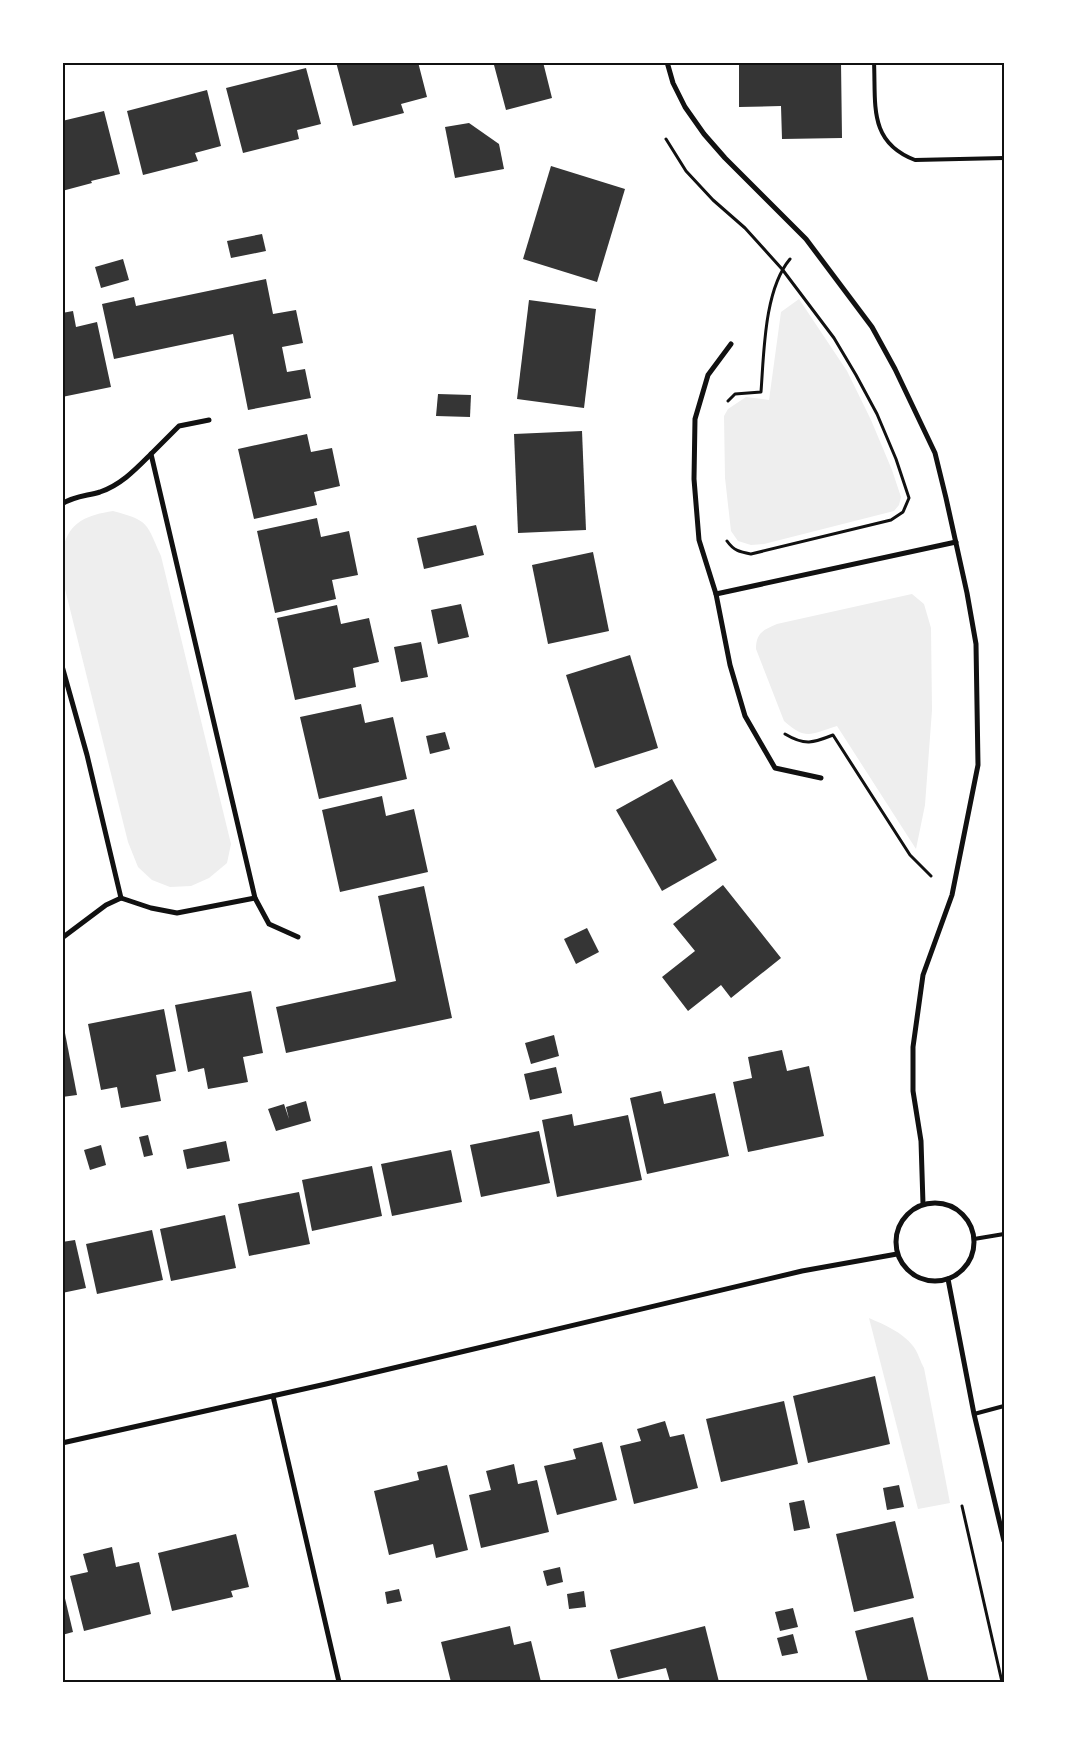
<svg xmlns="http://www.w3.org/2000/svg" width="1067" height="1745" viewBox="0 0 1067 1745" font-family="Mulish,sans-serif">
	<rect width="100%" height="100%" fill="#fff"/>
	<g fill="#eee">
		<path d="M 799,299 L 847,371 L 871,420 L 892,470 L 901,497 L 899,505 L 894,511 L 764,544 L 751,545 L 738,541 L 731,531 L 725,478 L 724,416 L 728,409 L 746,397 L 769,400 L 781,312 Z"/>
		<path d="M 113,511 C 150,521 146,523 161,556 L 231,844 L 227,863 L 209,878 L 191,886 L 170,887 L 152,880 L 138,867 L 128,842 L 63,581 C 62,571 61,558 63,549 C 69,521 88,515 113,511 Z"/>
		<path d="M 912,594 L 924,604 L 931,628 L 932,710 L 925,805 L 916,849 L 837,726 C 811,734 806,741 784,721 L 756,649 C 756,633 763,630 777,624 Z"/>
		<path d="M 869,1318 C 885,1325 902,1332 913,1346 C 918,1352 920,1361 924,1368 L 950,1503 L 918,1509 Z"/>
	</g>
	<g fill="#353535">
		<path d="M 336,62 L 418,62 L 427,97 L 401,104 L 404,113 L 353,126 Z"/>
		<path d="M 491,62 L 543,62 L 552,98 L 506,110 L 494,65 Z"/>
		<path d="M 739,62 L 841,62 L 842,138 L 782,139 L 781,106 L 739,107 Z"/>
		<path d="M 306,68 L 321,124 L 297,130 L 299,139 L 243,153 L 226,88 Z"/>
		<path d="M 207,90 L 221,146 L 195,153 L 198,161 L 143,175 L 127,111 Z"/>
		<path d="M 104,111 L 120,174 L 91,181 L 92,183 L 62,191 L 62,121 Z"/>
		<path d="M 469,123 L 499,144 L 504,169 L 455,178 L 445,127 Z"/>
		<path d="M 551,166 L 625,189 L 597,282 L 523,259 Z"/>
		<path d="M 262,234 L 266,251 L 231,258 L 227,241 Z"/>
		<path d="M 123,259 L 129,280 L 101,288 L 95,267 Z"/>
		<path d="M 266,279 L 273,314 L 296,310 L 303,343 L 282,347 L 287,372 L 305,369 L 311,398 L 248,410 L 233,334 L 114,359 L 102,304 L 134,297 L 136,306 Z"/>
		<path d="M 529,300 L 596,309 L 584,408 L 517,399 Z"/>
		<path d="M 73,311 L 76,327 L 97,322 L 111,387 L 62,397 L 62,313 Z"/>
		<path d="M 438,394 L 471,395 L 470,417 L 436,416 Z"/>
		<path d="M 582,431 L 586,530 L 518,533 L 514,434 Z"/>
		<path d="M 307,434 L 311,452 L 332,448 L 340,486 L 314,492 L 317,505 L 254,519 L 238,449 Z"/>
		<path d="M 317,518 L 321,537 L 349,531 L 358,575 L 332,580 L 336,599 L 275,613 L 257,531 Z"/>
		<path d="M 476,525 L 484,555 L 424,569 L 417,538 Z"/>
		<path d="M 593,552 L 609,631 L 548,644 L 532,565 Z"/>
		<path d="M 461,604 L 469,637 L 438,644 L 431,610 Z"/>
		<path d="M 337,605 L 341,624 L 369,618 L 379,662 L 353,668 L 356,687 L 295,700 L 277,618 Z"/>
		<path d="M 421,642 L 428,677 L 401,682 L 394,647 Z"/>
		<path d="M 630,655 L 658,748 L 595,768 L 566,675 Z"/>
		<path d="M 361,704 L 365,723 L 393,717 L 407,779 L 319,799 L 300,717 Z"/>
		<path d="M 445,732 L 450,749 L 430,754 L 426,736 Z"/>
		<path d="M 672,779 L 717,860 L 662,891 L 616,810 Z"/>
		<path d="M 382,796 L 386,816 L 414,809 L 428,872 L 340,892 L 322,810 Z"/>
		<path d="M 723,885 L 781,958 L 731,998 L 721,985 L 688,1011 L 662,977 L 695,951 L 673,924 Z"/>
		<path d="M 424,886 L 452,1018 L 286,1053 L 276,1007 L 396,981 L 378,896 Z"/>
		<path d="M 587,928 L 599,952 L 576,964 L 564,939 Z"/>
		<path d="M 251,991 L 263,1053 L 243,1057 L 248,1082 L 208,1089 L 204,1068 L 188,1072 L 175,1005 Z"/>
		<path d="M 164,1009 L 176,1071 L 156,1075 L 161,1101 L 121,1108 L 117,1087 L 101,1090 L 88,1024 Z"/>
		<path d="M 62,1033 L 65,1033 L 77,1095 L 62,1097 Z"/>
		<path d="M 554,1035 L 559,1056 L 531,1064 L 525,1043 Z"/>
		<path d="M 782,1050 L 787,1071 L 809,1066 L 824,1136 L 748,1152 L 733,1082 L 752,1078 L 748,1057 Z"/>
		<path d="M 556,1067 L 562,1093 L 530,1100 L 524,1074 Z"/>
		<path d="M 661,1091 L 664,1104 L 715,1093 L 729,1156 L 647,1174 L 630,1098 Z"/>
		<path d="M 306,1101 L 311,1121 L 276,1131 L 268,1109 L 284,1104 L 289,1119 L 286,1107 Z"/>
		<path d="M 572,1114 L 574,1126 L 628,1115 L 642,1180 L 557,1197 L 542,1120 Z"/>
		<path d="M 539,1131 L 550,1183 L 481,1197 L 470,1145 Z"/>
		<path d="M 148,1135 L 153,1155 L 144,1157 L 139,1137 Z"/>
		<path d="M 226,1141 L 230,1161 L 187,1169 L 183,1150 Z"/>
		<path d="M 101,1145 L 106,1165 L 90,1170 L 84,1150 Z"/>
		<path d="M 451,1150 L 462,1202 L 392,1216 L 381,1164 Z"/>
		<path d="M 372,1166 L 382,1216 L 312,1231 L 302,1180 Z"/>
		<path d="M 299,1192 L 310,1244 L 249,1256 L 238,1204 Z"/>
		<path d="M 225,1215 L 236,1268 L 171,1281 L 160,1229 Z"/>
		<path d="M 152,1230 L 163,1280 L 97,1294 L 86,1244 Z"/>
		<path d="M 75,1240 L 86,1288 L 62,1293 L 62,1242 Z"/>
		<path d="M 875,1376 L 890,1444 L 808,1463 L 793,1396 Z"/>
		<path d="M 784,1401 L 798,1464 L 721,1482 L 706,1419 Z"/>
		<path d="M 665,1421 L 670,1437 L 684,1434 L 698,1488 L 634,1504 L 620,1446 L 641,1441 L 637,1429 Z"/>
		<path d="M 602,1442 L 617,1500 L 557,1515 L 544,1466 L 576,1459 L 573,1449 Z"/>
		<path d="M 514,1464 L 518,1484 L 537,1480 L 549,1532 L 481,1548 L 469,1495 L 491,1490 L 486,1471 Z"/>
		<path d="M 447,1465 L 468,1550 L 436,1558 L 433,1544 L 389,1555 L 374,1491 L 419,1480 L 417,1472 Z"/>
		<path d="M 899,1485 L 904,1507 L 887,1510 L 883,1488 Z"/>
		<path d="M 804,1500 L 810,1528 L 794,1531 L 789,1503 Z"/>
		<path d="M 895,1521 L 914,1598 L 854,1612 L 836,1534 Z"/>
		<path d="M 236,1534 L 249,1587 L 231,1591 L 233,1597 L 172,1611 L 158,1553 Z"/>
		<path d="M 112,1547 L 116,1567 L 139,1562 L 151,1614 L 84,1631 L 70,1576 L 88,1572 L 83,1554 Z"/>
		<path d="M 560,1567 L 563,1582 L 547,1586 L 543,1571 Z"/>
		<path d="M 399,1589 L 402,1601 L 387,1604 L 385,1592 Z"/>
		<path d="M 63,1590 L 73,1632 L 62,1635 L 62,1591 Z"/>
		<path d="M 584,1591 L 586,1607 L 569,1609 L 567,1594 Z"/>
		<path d="M 793,1608 L 798,1627 L 780,1631 L 775,1612 Z"/>
		<path d="M 913,1617 L 929,1682 L 868,1682 L 855,1631 Z"/>
		<path d="M 510,1626 L 514,1645 L 531,1641 L 541,1682 L 451,1682 L 441,1642 Z"/>
		<path d="M 705,1626 L 719,1682 L 670,1682 L 666,1668 L 618,1679 L 610,1650 Z"/>
		<path d="M 793,1634 L 798,1653 L 782,1656 L 777,1638 Z"/>
	</g>
	<g fill="none" stroke-linecap="round" stroke-linejoin="round">
		<g stroke="#111" stroke-width="3">
			<path d="M 666,139 L 686,171 L 713,200 L 745,228 L 782,269 L 834,338 L 856,375 L 877,414 L 896,459 L 909,498 L 903,512 L 891,520 L 751,554 C 740,552 734,551 727,541"/>
			<path d="M 728,401 L 735,394 L 761,392 C 764,353 764,290 790,259"/>
			<path d="M 785,734 C 805,746 813,743 833,735 L 910,855 L 931,876"/>
			<path d="M 962,1506 L 1002,1682"/>
		</g>
		<g stroke="#111" stroke-width="4">
			<path d="M 874,62 C 876,105 868,142 915,160 L 1004,158"/>
			<path d="M 974,1239 L 1004,1234"/>
			<path d="M 974,1414 L 1004,1406"/>
		</g>
		<g stroke="#111" stroke-width="5">
			<path d="M 667,62 L 673,83 L 685,107 L 704,134 L 725,158 L 806,239 L 872,327 L 895,369 L 935,453 L 946,498 L 967,593 L 976,644 L 978,765 L 952,895 L 923,975 L 913,1047 L 913,1091 L 921,1141 L 923,1204"/>
			<path d="M 731,344 L 708,375 L 695,419 L 694,479 L 699,540 L 716,594 L 730,665 L 745,716 L 775,768 L 821,778"/>
			<path d="M 209,420 L 179,426 L 151,454 L 255,898 L 269,924 L 298,937"/>
			<path d="M 62,504 C 74,496 87,496 100,492 C 121,485 136,469 151,454"/>
			<path d="M 716,594 L 956,542"/>
			<path d="M 62,666 L 87,755 L 121,898"/>
			<path d="M 62,938 L 106,905 L 121,898 L 151,908 L 177,913 L 255,898"/>
			<circle cx="935" cy="1242" r="39"/>
			<path d="M 948,1279 L 974,1414 L 1004,1541"/>
			<path d="M 273,1396 L 339,1682"/>
			<path d="M 62,1443 L 326,1384 L 802,1271 L 897,1254"/>
		</g>
	</g>
	<rect width="1067" height="1745" fill="none" stroke="#ffffff" stroke-width="128"/>
	<rect x="64" y="64" width="939" height="1617" fill="none" stroke="#111" stroke-width="2"/>
</svg>
